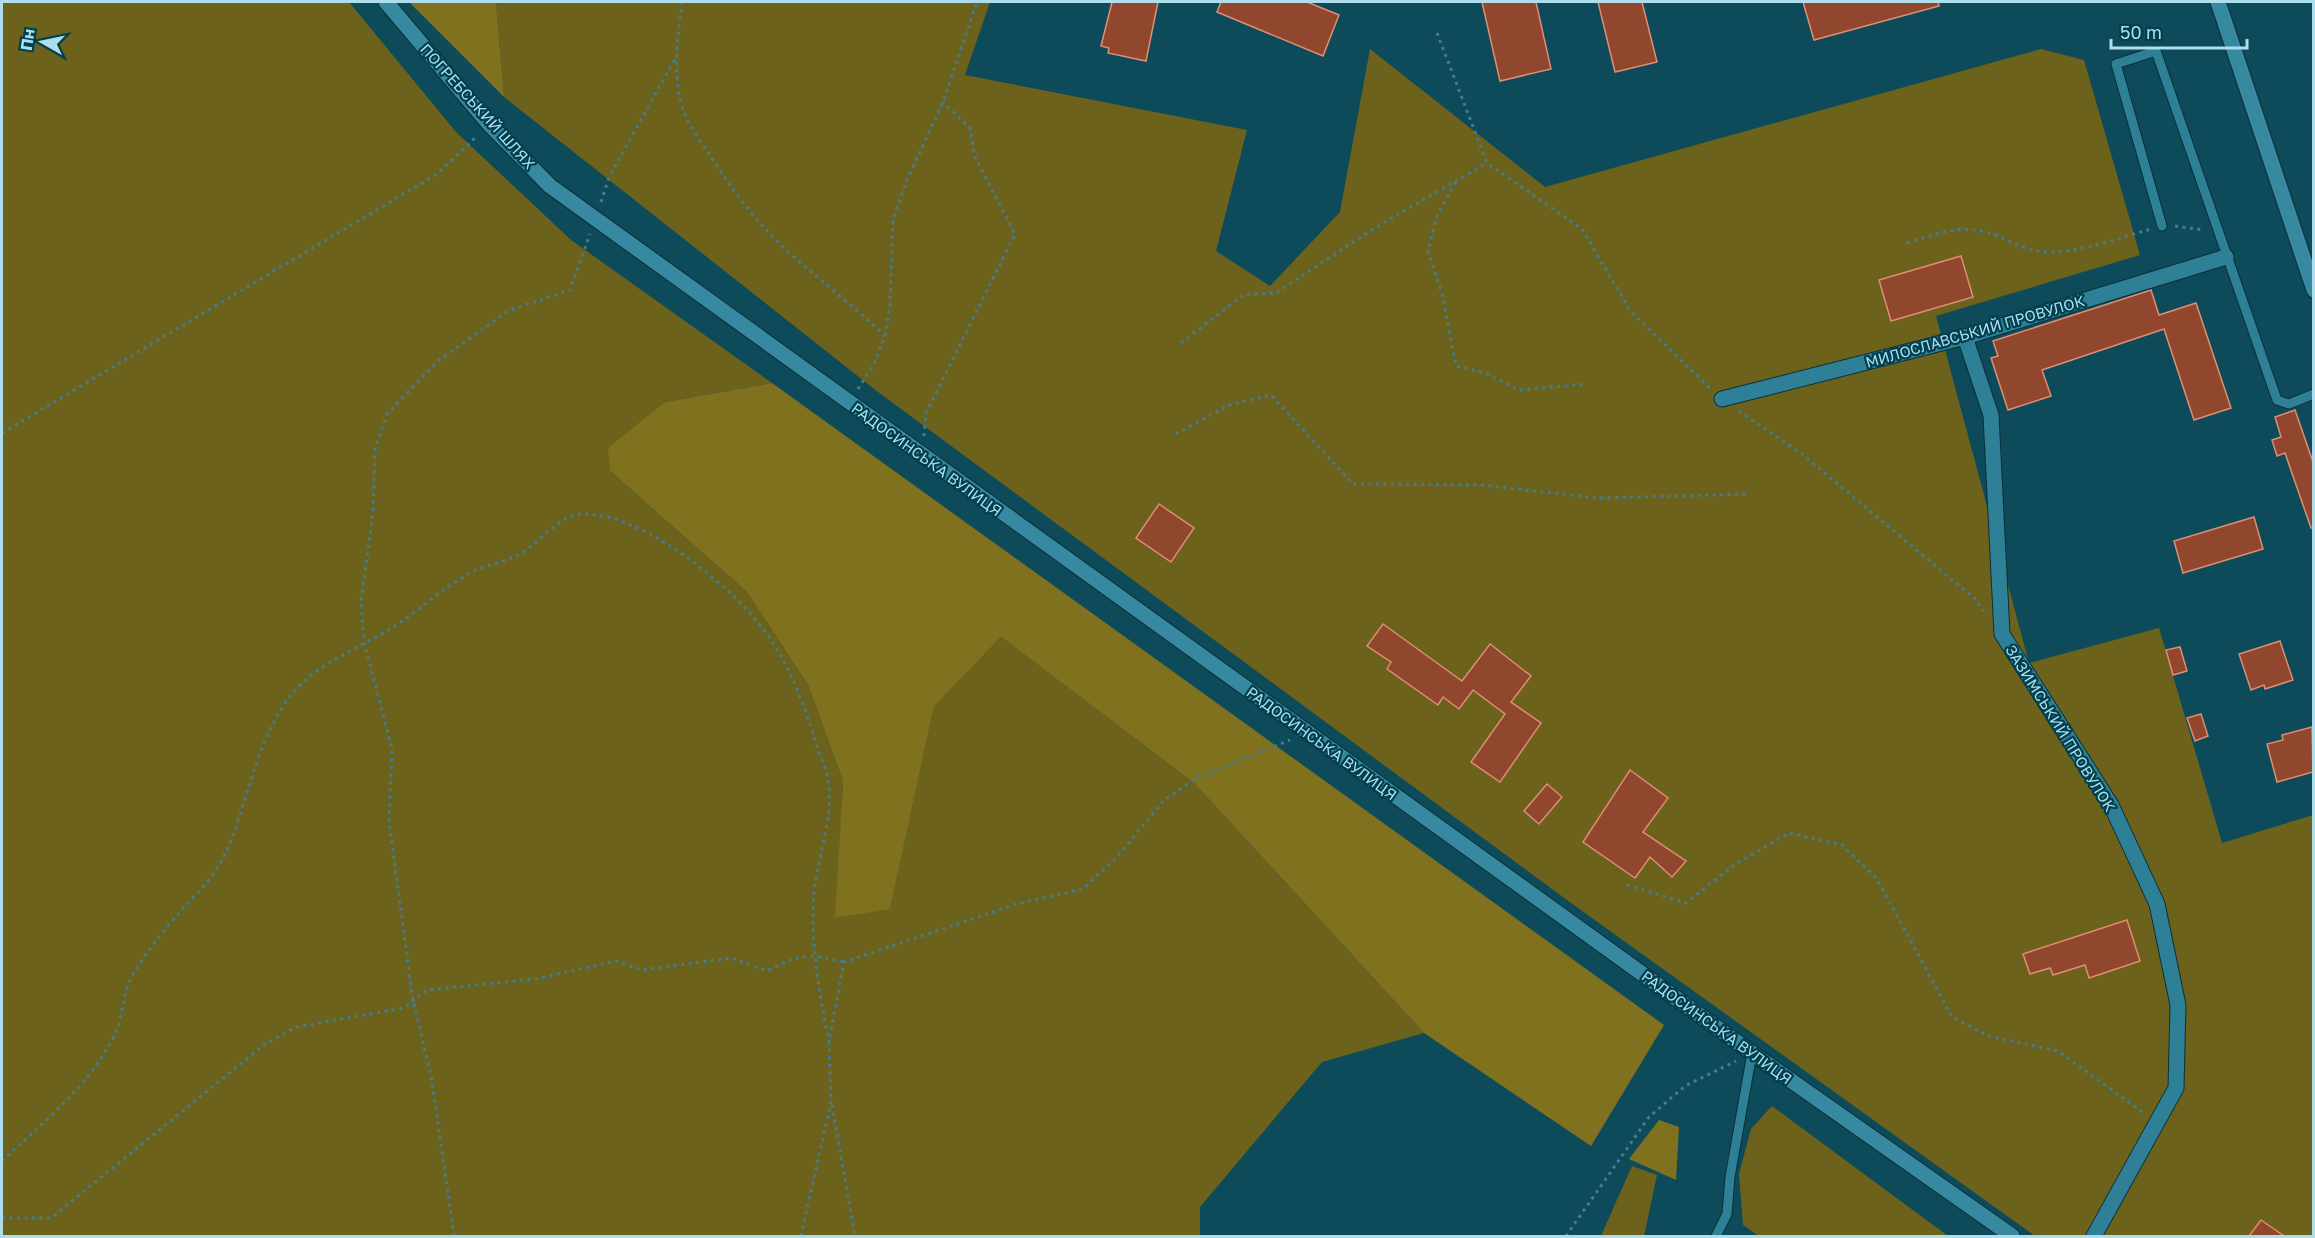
<svg xmlns="http://www.w3.org/2000/svg" width="2315" height="1238" viewBox="0 0 2315 1238" font-family="'Golos Text',sans-serif">
	<rect width="100%" height="100%" fill="#0e4b5a"/>
	<g fill="#6d621c">
		<path d="M 2,2 L 349,2 L 456,132 L 571,240 L 772,383 L 665,402 L 610,471 L 747,592 L 808,685 L 843,781 L 836,918 L 890,908 L 934,705 L 1001,637 L 1194,783 L 1424,1033 L 1322,1062 L 1200,1207 L 1200,1236 L 2,1236 Z"/>
		<path d="M 496,2 L 990,2 L 965,75 L 1247,130 L 1216,251 L 1270,286 L 1340,212 L 1370,49 L 1545,187 L 2041,49 L 2084,60 L 2140,255 L 1936,316 L 2029,663 L 2159,628 L 2222,843 L 2313,815 L 2313,1236 L 2035,1236 L 1571,903 L 878,392 L 504,97 Z"/>
		<path d="M 1772,1106 L 1948,1236 L 1759,1236 L 1743,1225 L 1739,1174 L 1751,1129 Z"/>
		<path d="M 1632,1166 L 1657,1175 L 1644,1236 L 1601,1236 Z"/>
	</g>
	<g fill="#7f711d">
		<path d="M 409,2 L 496,2 L 504,97 Z"/>
		<path d="M 772,383 L 1664,1025 L 1591,1146 L 1424,1033 L 1194,783 L 1001,637 L 934,706 L 890,909 L 835,918 L 843,781 L 808,685 L 747,592 L 610,471 L 608,448 L 665,402 Z"/>
		<path d="M 1659,1120 L 1679,1127 L 1676,1180 L 1629,1159 Z"/>
	</g>
	<g fill="#90472e" stroke="#de8e73" stroke-width="1.5">
		<path d="M 1112,2 L 1158,2 L 1146,61 L 1108,53 L 1109,48 L 1101,46 Z"/>
		<path d="M 1221,2 L 1307,2 L 1339,15 L 1323,56 L 1217,12 Z"/>
		<path d="M 1482,2 L 1536,2 L 1551,69 L 1500,81 Z"/>
		<path d="M 1598,2 L 1642,2 L 1657,62 L 1615,72 Z"/>
		<path d="M 1803,2 L 1938,2 L 1939,6 L 1814,40 Z"/>
		<path d="M 1961,256 L 1973,297 L 1891,321 L 1879,280 Z"/>
		<path d="M 2151,290 L 2159,315 L 2196,303 L 2231,408 L 2194,420 L 2164,329 L 2042,370 L 2051,396 L 2008,410 L 1991,358 L 1998,356 L 1993,341 Z"/>
		<path d="M 2295,410 L 2313,462 L 2313,528 L 2311,528 L 2285,453 L 2277,456 L 2272,440 L 2281,437 L 2275,417 Z"/>
		<path d="M 1159,504 L 1194,528 L 1171,562 L 1136,538 Z"/>
		<path d="M 2254,517 L 2263,549 L 2183,573 L 2174,541 Z"/>
		<path d="M 1383,624 L 1462,681 L 1490,644 L 1531,676 L 1511,702 L 1541,723 L 1500,782 L 1471,762 L 1505,714 L 1473,690 L 1459,709 L 1443,697 L 1438,705 L 1387,669 L 1391,662 L 1367,646 Z"/>
		<path d="M 2280,641 L 2293,680 L 2265,689 L 2264,685 L 2251,690 L 2239,654 Z"/>
		<path d="M 2180,647 L 2187,671 L 2173,675 L 2166,650 Z"/>
		<path d="M 2201,714 L 2208,736 L 2195,741 L 2187,718 Z"/>
		<path d="M 2312,727 L 2313,772 L 2277,782 L 2267,744 L 2283,740 L 2282,735 Z"/>
		<path d="M 1630,770 L 1668,798 L 1643,832 L 1686,861 L 1672,877 L 1650,857 L 1635,878 L 1583,842 Z"/>
		<path d="M 1547,784 L 1562,797 L 1539,824 L 1524,811 Z"/>
		<path d="M 2127,920 L 2140,961 L 2089,978 L 2085,965 L 2053,975 L 2050,968 L 2030,974 L 2023,954 Z"/>
		<path d="M 2261,1220 L 2284,1236 L 2249,1236 Z"/>
	</g>
	<g fill="none" stroke-linecap="round" stroke-linejoin="round">
		<defs>
			<g id="lane">
				<path d="M 2162,226 L 2116,64 L 2156,51 L 2277,400 L 2289,404 L 2314,394"/>
				<path d="M 1716,1236 L 1727,1214 L 1730,1177 L 1752,1053"/>
			</g>
			<g id="street">
				<path d="M 1965,337 L 1991,415 L 2002,634 L 2111,805 L 2157,904 L 2178,1005 L 2176,1088 L 2094,1236"/>
				<path d="M 1722,399 L 1965,337 L 2226,257"/>
			</g>
			<g id="secondary">
				<path d="M 386,2 L 489,124 L 550,186 L 1752,1053 L 2012,1236"/>
				<path d="M 2218,2 L 2314,290"/>
			</g>
		</defs>
		<use href="#lane" stroke="#0c2e38" stroke-width="11"/>
		<use href="#street" stroke="#0c2e38" stroke-width="17"/>
		<use href="#secondary" stroke="#0c2e38" stroke-width="17"/>
		<g stroke="#457d8c" stroke-width="3" stroke-dasharray="3 4.5" stroke-linecap="butt">
			<path d="M 682,2 C 678,36 672,72 682,106 C 687,124 701,141 711,157 C 732,190 756,222 785,249 C 818,279 853,305 885,336"/>
			<path d="M 1437,33 L 1487,163 L 1582,229 L 1631,312 L 1710,388"/>
			<path d="M 1456,182 L 1437,215 L 1428,251 L 1443,297 L 1456,366 L 1485,373 L 1519,390 L 1586,384"/>
			<path d="M 601,202 L 609,177 L 676,57"/>
			<path d="M 2175,226 L 2204,230"/>
			<path d="M 1907,243 C 1941,232 1965,222 2000,237 C 2015,244 2031,252 2048,252 C 2083,252 2118,238 2151,229"/>
			<path d="M 1181,343 L 1243,295 L 1276,293 L 1373,229 L 1487,163"/>
			<path d="M 858,389 L 875,362 L 885,336 L 890,306 L 893,219 L 907,180 L 943,102 L 977,2"/>
			<path d="M 1739,411 L 1802,454 L 1975,599 L 1984,611"/>
			<path d="M 2,433 L 437,174 L 477,136"/>
			<path d="M 1176,434 L 1229,405 L 1271,395 L 1353,484 L 1481,485 L 1598,498 L 1750,494"/>
			<path d="M 924,436 L 926,413 L 1015,234 L 975,157 L 970,128 L 943,102"/>
			<path d="M 1627,885 L 1686,903 L 1734,865 L 1789,833 L 1842,845 L 1877,879 L 1952,1017 L 1988,1036 L 2058,1051 L 2145,1114"/>
			<path d="M 832,1105 L 855,1236"/>
			<path d="M 2,1161 C 41,1124 86,1089 112,1040 C 124,1019 121,995 133,974 C 146,953 164,930 180,912 C 198,892 216,875 227,850 C 249,799 257,735 294,692 C 322,659 368,645 404,620 C 427,603 449,584 474,571 C 488,565 504,562 518,555 C 540,544 558,514 583,514 C 642,513 728,583 763,629 C 790,664 805,706 818,749 C 820,756 824,763 826,770 C 837,812 818,852 814,893 C 810,943 819,992 829,1041"/>
			<path d="M 2,1218 L 51,1218 L 265,1044 L 296,1027 L 404,1008 L 427,990 L 536,979 L 616,961 L 642,970 L 731,958 L 767,971 C 802,954 806,953 844,962"/>
			<path d="M 454,1236 L 431,1075 L 413,1001 L 389,821 L 392,749 L 364,642 L 361,600 L 373,513 L 375,449 L 387,414 L 438,361 L 508,311 L 570,290 L 590,234"/>
			<path d="M 801,1236 L 831,1102 L 829,1041 L 844,962 L 1020,903 L 1083,889 L 1117,857 L 1164,800 L 1195,779 L 1290,740"/>
			<path d="M 1566,1236 L 1649,1117 L 1685,1086 L 1736,1061"/>
		</g>
		<use href="#lane" stroke="#2e8096" stroke-width="9"/>
		<use href="#street" stroke="#2e8096" stroke-width="15"/>
		<use href="#secondary" stroke="#3689a0" stroke-width="15"/>
	</g>
	<g text-anchor="middle" dominant-baseline="central" stroke-width="4.5" stroke-linejoin="round" paint-order="stroke">
		<g font-size="15" fill="#aeddec" stroke="#00404f">
			<text transform="translate(478 106) rotate(48)">ПОГРЕБСЬКИЙ ШЛЯХ</text>
			<text transform="translate(1975 331) rotate(-16)">МИЛОСЛАВСЬКИЙ ПРОВУЛОК</text>
			<text transform="translate(927 459) rotate(36)">РАДОСИНСЬКА ВУЛИЦЯ</text>
			<text transform="translate(2061 728) rotate(58)">ЗАЗИМСЬКИЙ ПРОВУЛОК</text>
			<text transform="translate(1322 743) rotate(36)">РАДОСИНСЬКА ВУЛИЦЯ</text>
			<text transform="translate(1717 1027) rotate(36)">РАДОСИНСЬКА ВУЛИЦЯ</text>
		</g>
	</g>
	<rect width="2315" height="1238" fill="none" stroke="#aeddec" stroke-width="6"/>
	<g transform="translate(42 42) rotate(279)" stroke="#00404f" stroke-width="4.5" paint-order="stroke">
	<path d="M0-4.5L10 22L0 15L-10 22Z" fill="#aeddec"/>
	<text y="-9" font-size="16" font-weight="bold" text-anchor="middle" fill="#aeddec">Пн</text>
	</g>
	<path d="M2111 39v9h136v-9" fill="none" stroke="#aeddec" stroke-width="3"/>
	<text x="2120" y="39" font-size="18" fill="#aeddec" stroke="#00404f" stroke-width="4.5" paint-order="stroke">50 m</text>
</svg>
